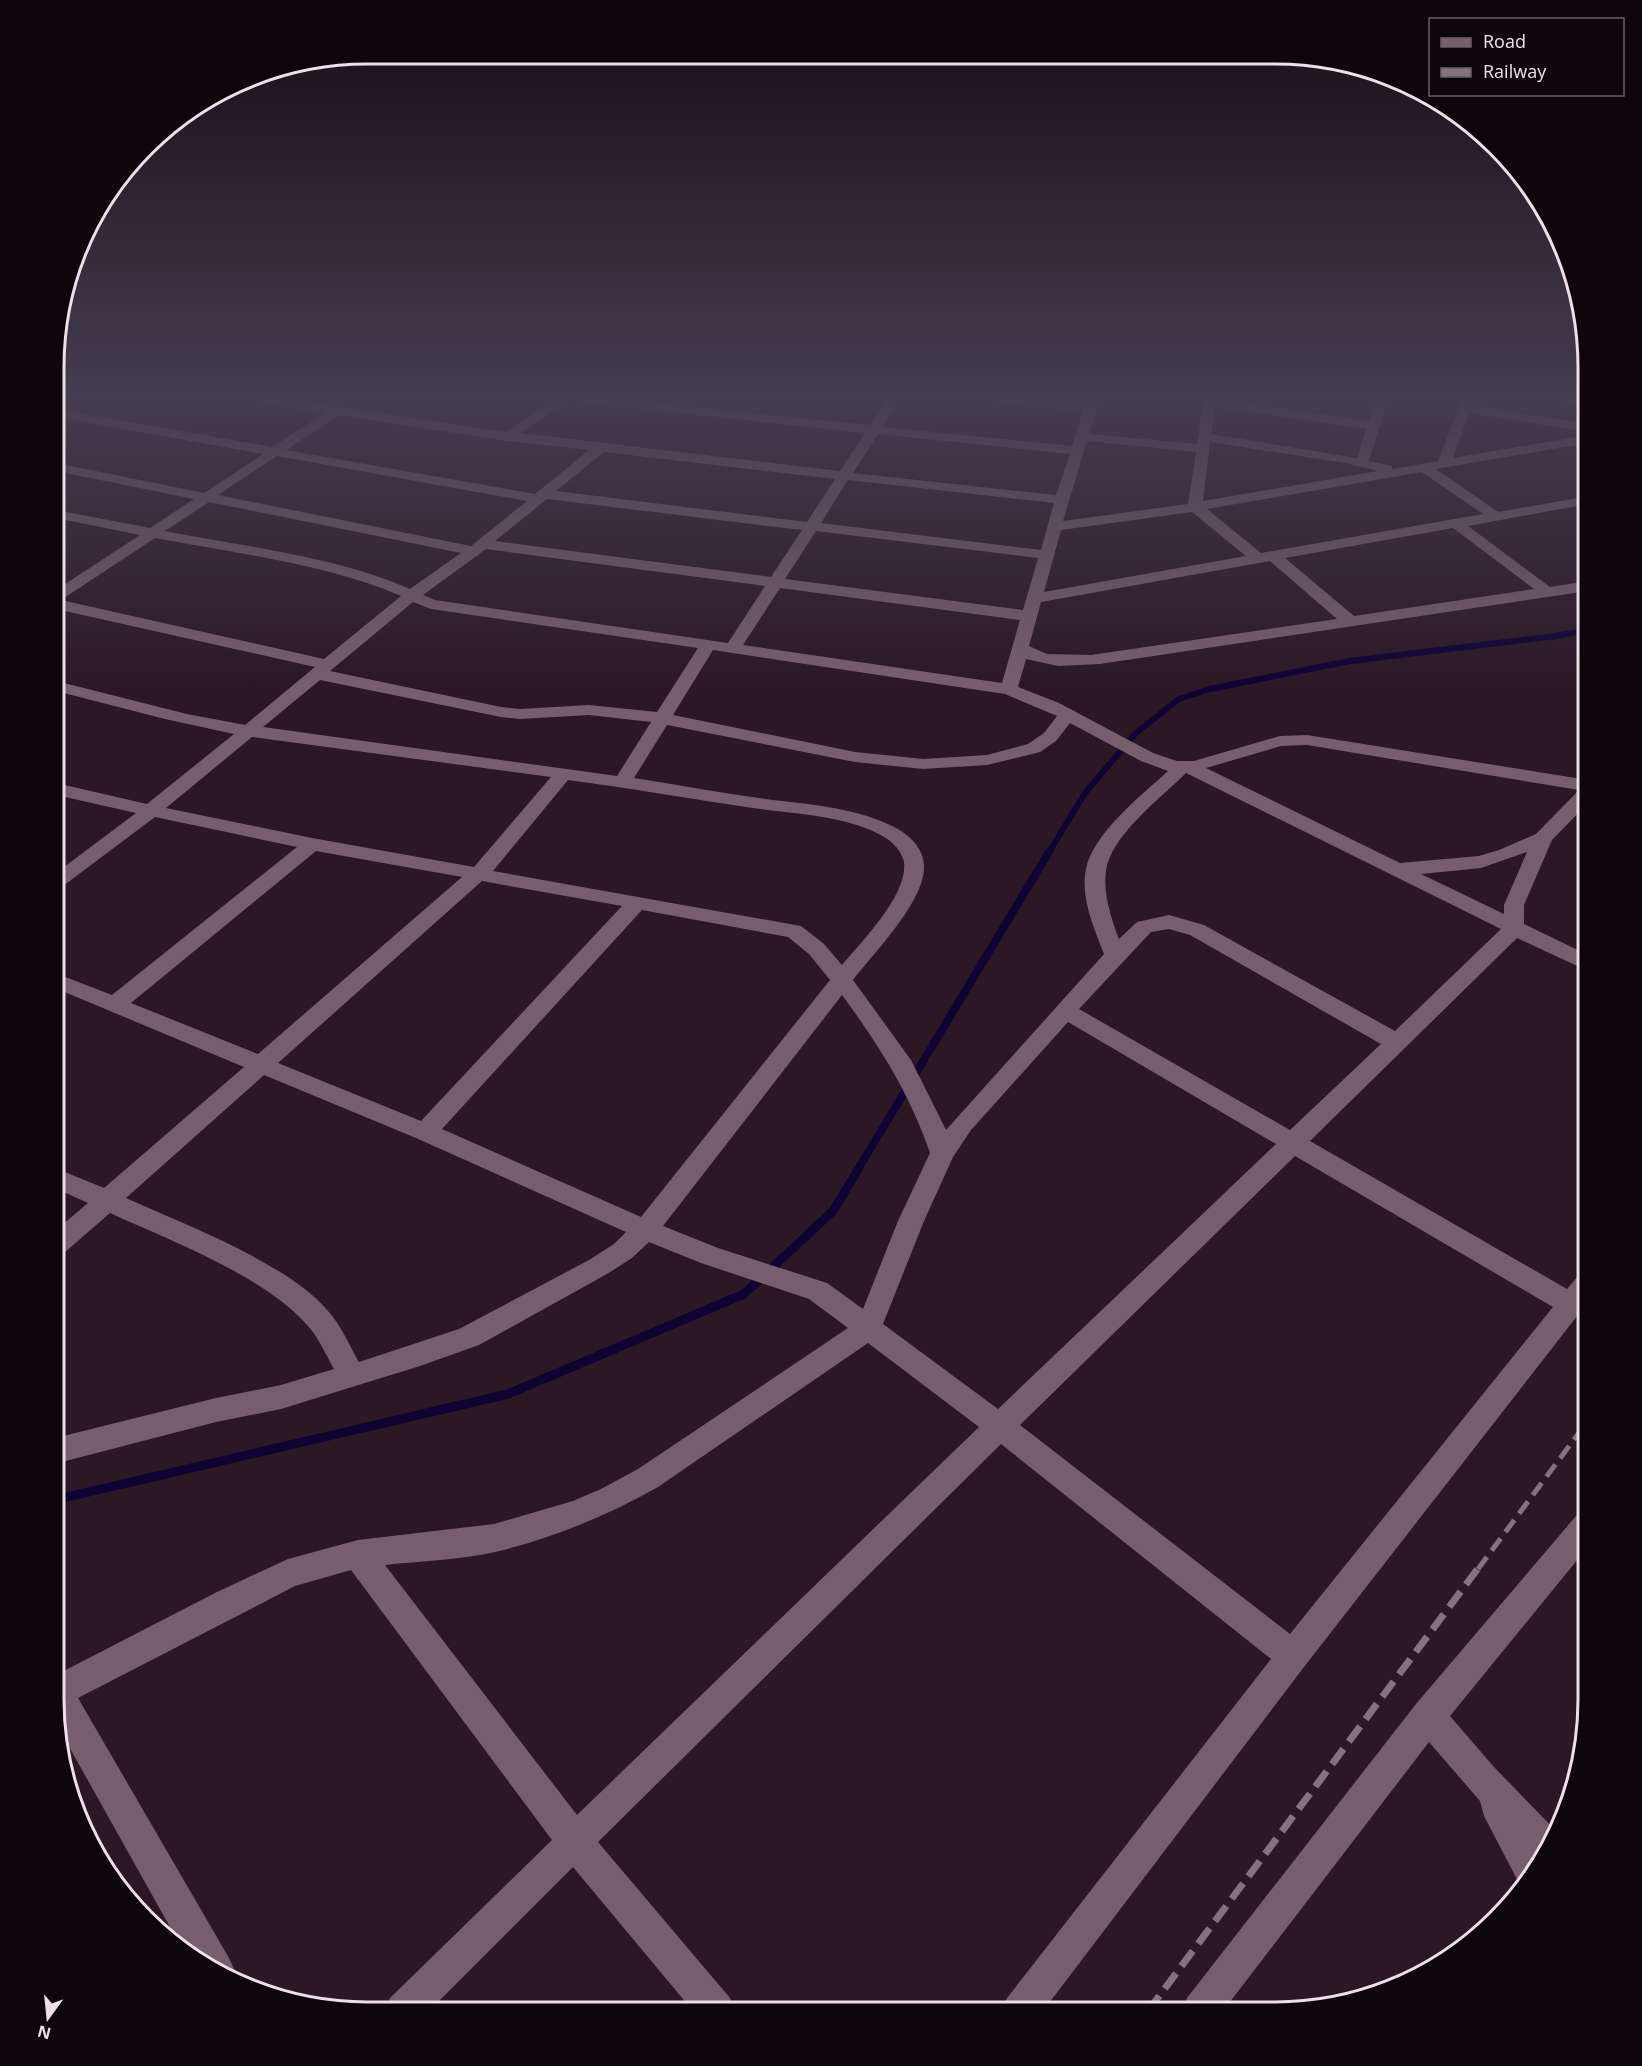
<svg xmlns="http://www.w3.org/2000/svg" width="1642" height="2066" viewBox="0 0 1642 2066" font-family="'Open Sans',sans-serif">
	<rect width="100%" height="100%" fill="#2c1825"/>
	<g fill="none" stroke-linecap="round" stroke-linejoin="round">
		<path stroke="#110234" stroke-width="6" d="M 1048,854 L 1085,793 L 1136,733 L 1179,699 L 1210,689 L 1350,661 L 1556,636 L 1588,630"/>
		<path stroke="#110234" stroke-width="8" d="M 857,1171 L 1049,852"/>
		<path stroke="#110234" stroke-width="9" d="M 54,1500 L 508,1394 L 744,1294 L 833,1211 L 858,1170"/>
		<g fill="#775e6d" fill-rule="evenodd">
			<path d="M 247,397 L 274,397 L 506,432 L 557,397 L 596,397 L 870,425 L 889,397 L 901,397 L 882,427 L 1072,446 L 1083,411 L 979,401 L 973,397 L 1014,397 L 1086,404 L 1088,397 L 1100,397 L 1089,434 L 1197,444 L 1204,397 L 1369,421 L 1377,397 L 1389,397 L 1369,461 L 1391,466 L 1393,469 L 1438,461 L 1463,397 L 1475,397 L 1472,405 L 1588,424 L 1588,432 L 1469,413 L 1453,458 L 1588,435 L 1588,443 L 1436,469 L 1498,512 L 1588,496 L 1588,504 L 1468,526 L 1550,587 L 1588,581 L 1588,591 L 1100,664 L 1058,666 L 1026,659 L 1018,687 L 1059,703 L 1153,753 L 1177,761 L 1194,761 L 1280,736 L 1307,735 L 1588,780 L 1588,803 L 1552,840 L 1524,905 L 1524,924 L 1588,955 L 1588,971 L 1517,938 L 1310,1141 L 1567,1289 L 1579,1275 L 1588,1272 L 1588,1302 L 1304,1667 L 1043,2011 L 1001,2011 L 1007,1998 L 1271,1659 L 1001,1444 L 598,1842 L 730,1998 L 736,2011 L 693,2011 L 573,1867 L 429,2011 L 384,2011 L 390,1998 L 552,1840 L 351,1570 L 295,1586 L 78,1698 L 229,1958 L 235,1971 L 232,1978 L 193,1959 L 184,1952 L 58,1727 L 54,1676 L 217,1592 L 288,1559 L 358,1540 L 494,1524 L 573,1501 L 601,1489 L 638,1469 L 848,1328 L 809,1299 L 701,1263 L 649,1242 L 632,1258 L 607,1274 L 479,1345 L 420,1366 L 281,1409 L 216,1422 L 54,1464 L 55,1438 L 216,1398 L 281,1385 L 334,1369 C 326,1355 319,1338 308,1326 C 263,1275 171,1241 110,1213 L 64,1253 L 55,1256 L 55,1231 L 88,1203 L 55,1188 L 55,1168 L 104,1188 L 244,1067 L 55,988 L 55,973 L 112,995 L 297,847 L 155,817 L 63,886 L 56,888 L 56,873 L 136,813 L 56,795 L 56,783 L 147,804 L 234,734 L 165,719 L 56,691 L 56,681 L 187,714 L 245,725 L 315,667 L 56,609 L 56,590 L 140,535 L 56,518 L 56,510 L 150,528 L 194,499 L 56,471 L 56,463 L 204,493 L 263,454 L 57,417 L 57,409 L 272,447 L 325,413 L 253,401 ZM 568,401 L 865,433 L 840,471 L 521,433 ZM 1215,407 L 1366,429 L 1357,458 L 1211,434 ZM 339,415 L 507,441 L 589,450 L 535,494 L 286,450 ZM 878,434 L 1070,454 L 1056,495 L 853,473 ZM 1087,441 L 1196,452 L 1188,504 L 1063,521 ZM 1210,442 L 1345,463 L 1378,471 L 1203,501 ZM 604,452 L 835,479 L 807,522 L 556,491 ZM 277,456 L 527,501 L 471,546 L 218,495 ZM 1422,472 L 1483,514 L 1261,553 L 1207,509 ZM 848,480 L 1054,503 L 1041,550 L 821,523 ZM 547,499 L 802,530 L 771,577 L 495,541 ZM 209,502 L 461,553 L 410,589 C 336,556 245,547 165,531 ZM 1192,512 L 1246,556 L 1044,592 L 1061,530 ZM 1453,528 L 1534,589 L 1354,616 L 1285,558 ZM 816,531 L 1038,558 L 1023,610 L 785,579 ZM 155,538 C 234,553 327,564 401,596 L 324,659 L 61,600 ZM 486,549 L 765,586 L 728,643 L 435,600 L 423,595 ZM 1270,561 L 1337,619 L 1091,655 L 1047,654 L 1029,646 L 1041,602 ZM 780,588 L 1020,620 L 1002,683 L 743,645 ZM 413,602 L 431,609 L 698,648 L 657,712 L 589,705 L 520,709 L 501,707 L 330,671 ZM 713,650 L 1005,694 L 1057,716 L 1044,733 L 1028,744 L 987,755 L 923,759 L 855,752 L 673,715 ZM 320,680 L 501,717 L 520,719 L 589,715 L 651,722 L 617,776 L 263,727 ZM 1070,723 L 1141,761 L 1168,771 C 1142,795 1093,833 1086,869 C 1080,897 1094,928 1104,954 L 946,1130 L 911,1060 L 853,980 C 874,953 926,900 924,865 C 923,846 906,832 890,825 C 852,807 806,804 765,799 C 721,793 678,785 634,778 L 667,725 L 855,762 L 923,769 L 987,765 L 1040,752 L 1056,741 ZM 252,737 L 551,777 L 474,867 L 312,838 L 166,808 ZM 1307,745 L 1579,790 L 1536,834 L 1499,850 L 1479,856 L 1400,863 L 1206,768 L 1281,746 ZM 1186,773 L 1501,929 L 1395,1031 L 1204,925 L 1169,915 L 1137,922 L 1119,939 C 1111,918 1103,894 1106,871 C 1110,836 1162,797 1186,773 ZM 568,780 C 630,788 691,799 753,808 C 793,814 840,815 877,833 C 889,839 901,848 904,862 C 908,895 862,941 842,965 L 824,944 L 801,926 L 493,871 ZM 316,851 L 462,877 L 258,1054 L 131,1003 ZM 1527,852 L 1504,905 L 1504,914 L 1421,874 L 1481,868 ZM 482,881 L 622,906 L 421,1121 L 278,1063 ZM 642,910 L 788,937 L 809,954 L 830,980 L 641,1217 L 442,1129 ZM 1169,929 L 1190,935 L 1381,1044 L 1290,1130 L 1079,1009 L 1151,932 ZM 842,995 C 879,1045 910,1094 930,1153 L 898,1221 L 863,1309 L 827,1283 L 718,1248 L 663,1226 ZM 1068,1022 L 1276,1144 L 998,1409 L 883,1324 L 924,1221 L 953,1157 L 971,1130 ZM 264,1075 L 416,1138 L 626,1232 L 614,1244 L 589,1260 L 459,1329 L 359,1362 C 349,1345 341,1325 328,1311 C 288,1263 183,1224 126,1198 ZM 1295,1156 L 1553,1307 L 1290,1634 L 1020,1425 ZM 868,1343 L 979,1427 L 577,1815 L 385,1565 C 421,1561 460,1560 495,1552 C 553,1538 607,1516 658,1487 Z"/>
			<path d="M 1547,397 L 1588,398 L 1588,406 L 1553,401 Z"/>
			<path d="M 1587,1512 L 1587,1548 L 1450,1716 L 1494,1767 L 1557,1832 L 1546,1856 L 1521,1887 L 1484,1816 L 1480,1801 L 1429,1742 L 1223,2011 L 1181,2011 L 1187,1998 L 1416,1704 L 1576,1516 Z"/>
		</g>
		<path stroke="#84727e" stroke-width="5" stroke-dasharray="15 8" stroke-linecap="butt" d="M 1478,1569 L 1587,1422"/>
		<path stroke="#84727e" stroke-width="7" stroke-dasharray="19 9" stroke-linecap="butt" d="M 1148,2011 L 1479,1567"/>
	</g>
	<linearGradient id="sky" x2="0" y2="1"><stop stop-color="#180d14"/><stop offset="0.58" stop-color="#453d51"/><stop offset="1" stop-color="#453d51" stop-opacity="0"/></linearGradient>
	<rect width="1642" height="686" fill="url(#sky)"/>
	<path d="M0 0H1642V2066H0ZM367 64H1275A303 303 0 0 1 1578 367V1699A303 303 0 0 1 1275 2002H367A303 303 0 0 1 64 1699V367A303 303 0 0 1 367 64Z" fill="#0f060c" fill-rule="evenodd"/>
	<path fill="none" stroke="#eedfe8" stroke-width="3" d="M367 64H1275A303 303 0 0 1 1578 367V1699A303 303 0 0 1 1275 2002H367A303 303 0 0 1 64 1699V367A303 303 0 0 1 367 64Z"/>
	<rect x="1429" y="18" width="195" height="78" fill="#0f060c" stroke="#685d64" stroke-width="1.5"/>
	<rect x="1441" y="38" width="30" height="9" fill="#775e6d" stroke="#685d64" stroke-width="1.5"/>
	<text x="1483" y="48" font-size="18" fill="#eedfe8">Road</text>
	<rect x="1441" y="68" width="30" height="9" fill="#84727e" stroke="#685d64" stroke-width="1.5"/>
	<text x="1483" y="78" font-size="18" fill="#eedfe8">Railway</text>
	<g transform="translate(48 2018) rotate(195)" stroke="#0f060c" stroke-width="4.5" paint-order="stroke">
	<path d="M0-4.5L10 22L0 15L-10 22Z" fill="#eedfe8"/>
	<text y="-9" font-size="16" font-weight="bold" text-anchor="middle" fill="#eedfe8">N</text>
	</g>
</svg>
